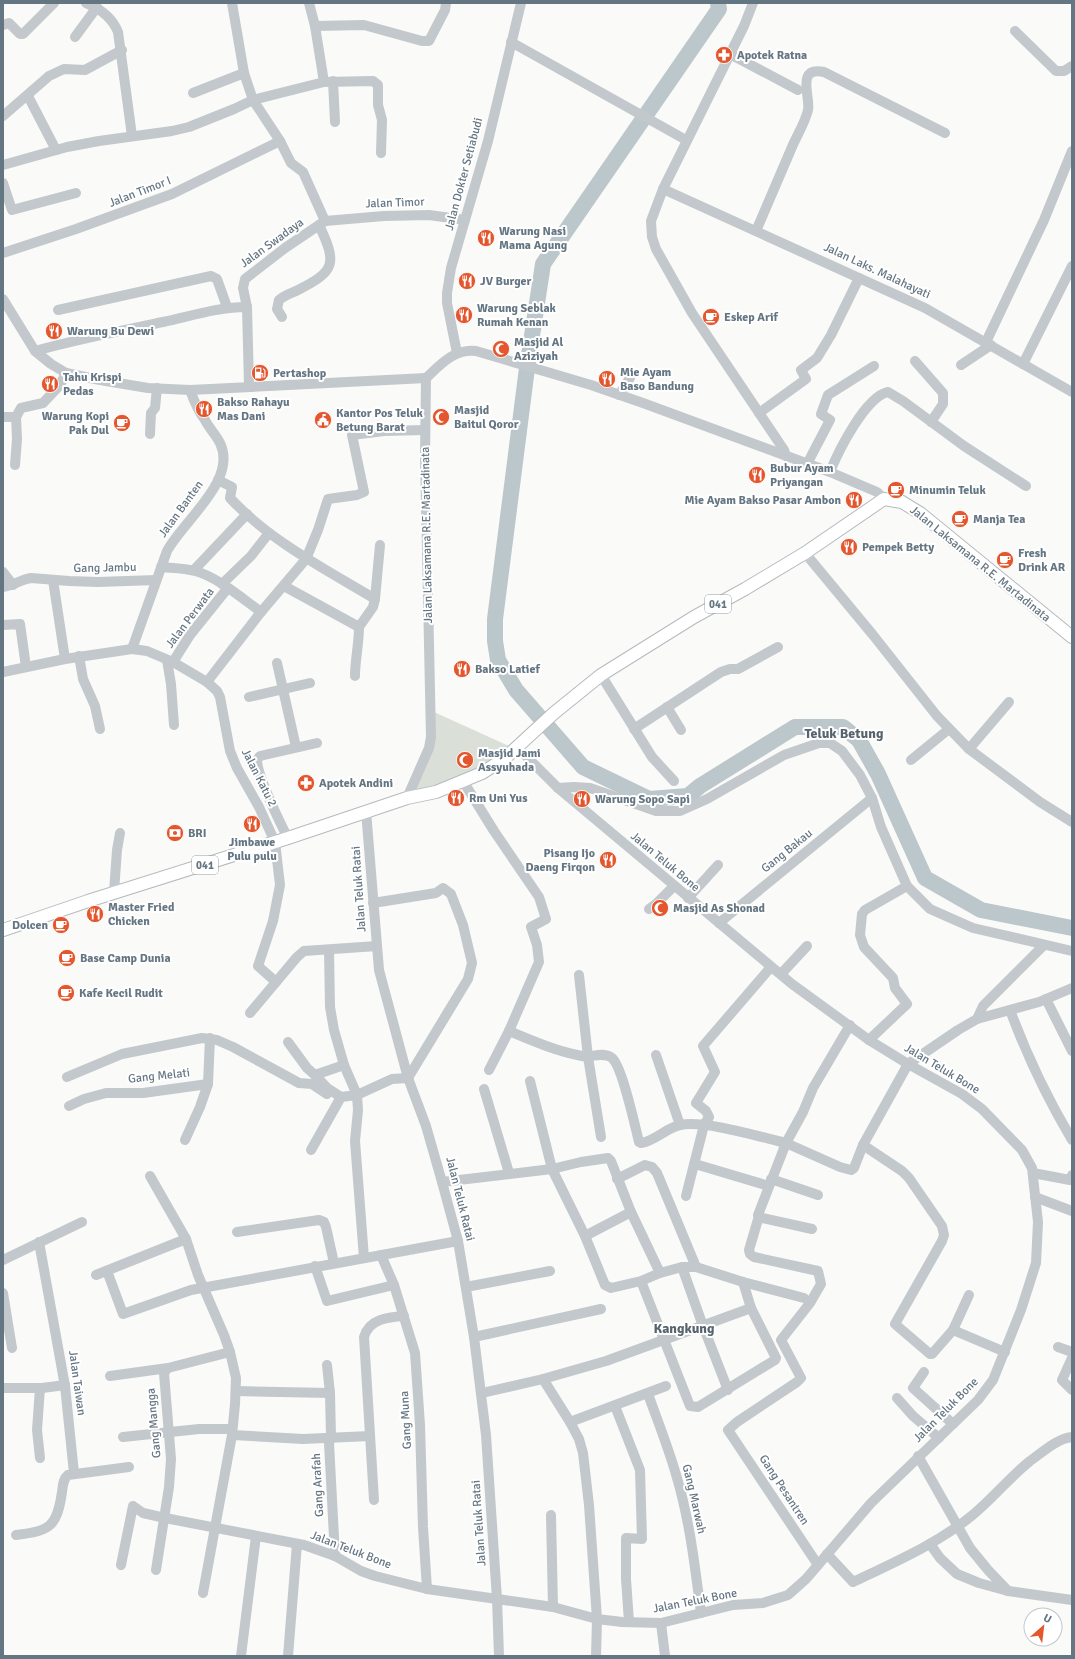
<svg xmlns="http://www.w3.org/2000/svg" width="1075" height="1659" viewBox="0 0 1075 1659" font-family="Signika,sans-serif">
	<rect width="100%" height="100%" fill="#fafaf8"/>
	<path fill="#dadfd7" d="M 434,712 L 511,747 L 482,770 L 409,796 L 431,748 Z"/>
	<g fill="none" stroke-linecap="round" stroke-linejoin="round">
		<path stroke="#bbc7cb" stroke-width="16" d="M 718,3 L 719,9 L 543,264 L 527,368 L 495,619 L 495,641 L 498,660 L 516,690 L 583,767 L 649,799 L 688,796 L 700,786 L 795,727 L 843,727 L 859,740 L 878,774 L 925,878 L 981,910 L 1072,928"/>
		<defs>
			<path id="major" d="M 3,930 L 88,901 L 288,838 L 407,798 L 436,792 L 482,773 L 504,759 L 554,713 L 601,675 L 694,617 L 745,589 L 805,553 L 884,499 L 902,502 L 920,513 L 1072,637"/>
		</defs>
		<use href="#major" stroke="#b5babe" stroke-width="14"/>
		<g stroke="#c3c8cc" stroke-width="10">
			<path d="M 86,3 C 101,9 112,17 118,32 L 132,136"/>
			<path d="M 232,3 L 244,73 L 253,100 L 280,141 L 291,163 L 303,172 L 325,221"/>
			<path d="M 309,3 L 315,26 L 324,82"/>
			<path d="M 753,3 L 744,26 L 663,189 L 651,221 L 652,237 L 656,249 L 692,313 L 784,450 L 786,456"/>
			<path d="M 3,25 L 9,23 L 20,34 L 23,34 L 54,3"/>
			<path d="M 315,26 L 364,25 L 422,41 L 429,41 L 445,10 L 446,3"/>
			<path d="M 1015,31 L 1056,71 L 1064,71 L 1072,66"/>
			<path d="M 75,37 L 97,7"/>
			<path d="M 511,42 L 686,140"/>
			<path d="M 730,54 L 798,90"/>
			<path d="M 333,81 L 335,122"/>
			<path d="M 193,93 L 244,73"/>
			<path d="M 28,96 L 56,150"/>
			<path d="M 3,116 L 49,76 L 64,69 L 85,70 L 122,50"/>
			<path d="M 3,165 L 67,147 L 99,141 L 172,131 L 189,127 L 234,109 L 253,100 L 324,82 L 373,81 L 378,85 L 378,105 L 382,120 L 381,153"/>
			<path d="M 3,183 L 12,210 L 76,193"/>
			<path d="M 663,189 L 925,308 L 1072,392"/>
			<path d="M 325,221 L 384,216 L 429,215 L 465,220"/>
			<path d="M 756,231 C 768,203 780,175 792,147 C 797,135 805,123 808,110 C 811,98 795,66 824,72 L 945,133"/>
			<path d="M 3,253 L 76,229 L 172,194 L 280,141"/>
			<path d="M 3,299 L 35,351 L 51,364 L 66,373 L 100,380 L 148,388 L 190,390 L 426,378"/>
			<path d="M 58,310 L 211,276 L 217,279 L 227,307"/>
			<path d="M 282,317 L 277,309 L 279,300 C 284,295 292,293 298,290 C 336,271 337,263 319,225"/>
			<path d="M 986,342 L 1044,220 L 1072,151"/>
			<path d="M 35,351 C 78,339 120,331 163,322 C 191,316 218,307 247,307"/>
			<path d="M 457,353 L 447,303 L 447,293 L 451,268 L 488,141 L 521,3"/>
			<path d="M 915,361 L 943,393 L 943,404 L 931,422"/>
			<path d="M 1023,364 L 1072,266"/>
			<path d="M 961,365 L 991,345"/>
			<path d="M 249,386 L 247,307 L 243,288 L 245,279 L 285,248 L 325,221"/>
			<path d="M 619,395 L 630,378"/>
			<path d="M 759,413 L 806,379 L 801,370 L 817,358 L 831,335 L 859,278"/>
			<path d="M 3,417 L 16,417 L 21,408 L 43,403 L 60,385 L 66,373"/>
			<path d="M 150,434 L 151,413 L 155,408 L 157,388"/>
			<path d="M 807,464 L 830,420 L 821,414 L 828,395 L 874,366"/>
			<path d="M 15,465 L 17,439 L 16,417"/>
			<path d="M 830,472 C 838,452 865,397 888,392 L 903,401 L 964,446 L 1026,486"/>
			<path d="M 218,480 L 232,487 L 230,498 C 270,541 325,569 375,599"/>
			<path d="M 805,553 L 873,635 L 937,716 L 969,749 L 1040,802 L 1072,822"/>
			<path d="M 161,567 C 172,568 185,568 195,571 C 216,576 243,599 261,612"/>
			<path d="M 194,570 L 247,514"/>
			<path d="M 3,572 L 13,585"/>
			<path d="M 53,580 L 65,659"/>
			<path d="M 222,584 L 251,556 L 269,533"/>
			<path d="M 284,586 L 359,627"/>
			<path d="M 3,587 C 14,586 21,579 31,578 L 69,581 L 98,582 L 156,580"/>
			<path d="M 3,625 L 20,624 L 26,667"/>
			<path d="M 359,627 L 373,607 L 375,599 L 380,545"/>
			<path d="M 132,649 L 167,551 C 183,521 238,480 220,443 C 216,435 209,428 205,420 C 198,411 194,401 190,390"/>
			<path d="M 79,656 L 83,679 L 95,706 L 100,729"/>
			<path d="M 167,660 L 171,684 L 174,725"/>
			<path d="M 173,662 L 190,635 L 227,589"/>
			<path d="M 277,663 L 296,747"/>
			<path d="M 3,672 L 65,659 L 132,649 L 147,651 L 173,662 L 207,682 L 217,691 L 220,697 L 230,751 L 237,768 L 259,807 L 275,842 L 280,885 L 273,921 L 258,966 L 276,982"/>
			<path d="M 601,675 L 652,757 L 674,781"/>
			<path d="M 355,676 C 355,660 359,644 359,627"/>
			<path d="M 207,682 L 261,612 L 306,559 L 318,530 L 328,499 L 357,495 L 364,492 L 352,435 L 384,431 L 425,430"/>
			<path d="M 249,697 L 310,683"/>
			<path d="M 667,707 L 681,730"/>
			<path d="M 634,729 L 721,672 L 730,669 L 738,669 L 778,647"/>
			<path d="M 969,749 L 1009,702"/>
			<path d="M 911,760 L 949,729"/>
			<path d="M 463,781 L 494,831 L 539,897 L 546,919 L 531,927 L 537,945 L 539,962 L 509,1031 L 489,1070"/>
			<path d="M 558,788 L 574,787 L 590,788 L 656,811 L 680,811 L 707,799 L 784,755 L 819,743 L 830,743 L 842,751 L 860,775 L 872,798 L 881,827 L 907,886 L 930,909 L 973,928 L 1072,951"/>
			<path d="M 407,798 L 429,748 L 431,737 L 425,458 L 426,378 C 440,365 455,348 476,351 L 591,385 L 643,403 L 830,472 L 877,492 L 884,499"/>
			<path d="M 366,811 L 379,970 L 408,1078 L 426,1126 L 442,1182 L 458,1241 L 474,1337 L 486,1435 L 497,1599 L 499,1656"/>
			<path d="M 288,838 C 280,823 257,775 257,760 L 260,756 L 317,743"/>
			<path d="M 114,892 L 117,850 L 120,833"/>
			<path d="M 688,898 L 718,865"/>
			<path d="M 649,909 L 656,904 L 674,886"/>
			<path d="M 719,923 L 872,798"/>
			<path d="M 329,950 L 330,1007 L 334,1030 L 344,1065 L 357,1095 L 358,1110 L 355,1141 L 364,1258"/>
			<path d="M 781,974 L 807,946"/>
			<path d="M 579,975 L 588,1057 L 601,1137"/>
			<path d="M 1046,999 L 1072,1051"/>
			<path d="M 1010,1010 C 1027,1056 1047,1098 1072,1140"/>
			<path d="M 250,1013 L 297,957 L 304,951 L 377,946"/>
			<path d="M 977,1019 L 983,1006 L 1044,945"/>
			<path d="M 509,1031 C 533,1041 556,1051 582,1056 C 591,1058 603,1051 612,1058 C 622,1066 635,1126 639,1142 L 641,1143 C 655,1141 666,1128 680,1125 C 705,1120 760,1137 786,1143 L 803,1112 L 813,1088 L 850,1025"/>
			<path d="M 869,1040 L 907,1004 L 895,988 L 893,978 L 864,947 L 860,935 L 862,914 L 865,910 L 907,886"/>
			<path d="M 288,1042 L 307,1068 L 315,1075 L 344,1065"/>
			<path d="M 656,1055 L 680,1125"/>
			<path d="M 315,1075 L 327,1088 L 341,1097 L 357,1095 L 392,1079 L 408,1078 L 468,979 L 472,963 L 463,925 L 451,894 L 443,888 L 436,893 L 373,903"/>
			<path d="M 67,1077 L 122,1054 L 202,1038 L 217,1040 L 233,1047 L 299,1083 L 312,1084 L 327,1094"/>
			<path d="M 530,1081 L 552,1169 L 585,1236 L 605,1285 L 611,1288 L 641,1281 L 660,1273 L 682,1267 L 696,1267 L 743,1282 L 751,1308 L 776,1358 L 775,1360 L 698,1407 L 690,1406 L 641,1281"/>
			<path d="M 484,1089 L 509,1173"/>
			<path d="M 69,1106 L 84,1099 L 106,1093 L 143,1093 L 208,1084"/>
			<path d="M 185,1140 L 200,1107 L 208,1084 L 210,1038"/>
			<path d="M 863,1145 L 902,1171 L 909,1178 L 942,1226 L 944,1235 L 942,1241 L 895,1324 L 930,1354 L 932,1354 L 953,1330 L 1005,1352"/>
			<path d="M 311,1150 L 341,1097"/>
			<path d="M 695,1164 L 769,1186"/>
			<path d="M 1033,1173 L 1070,1180 L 1072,1175"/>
			<path d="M 150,1176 L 186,1239 L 198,1275 L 224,1335 L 230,1352 L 236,1378 L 235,1404 L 232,1435 L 203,1593"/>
			<path d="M 617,1179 L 645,1165 L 652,1167 L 657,1173 L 696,1267"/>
			<path d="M 771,1179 L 818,1195"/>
			<path d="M 442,1182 L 552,1169 L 581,1162 L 608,1158 L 611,1161 L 631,1212 L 660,1273"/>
			<path d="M 686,1196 L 704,1125 L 709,1117 L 706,1111 L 696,1103 L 715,1072 L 703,1046 L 771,967"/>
			<path d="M 1035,1197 L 1072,1211"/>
			<path d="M 759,1216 L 749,1250 L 750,1254 L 754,1257 L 818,1271 L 821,1284 L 810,1303 L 781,1340 L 801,1378 L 797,1382 L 737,1422 L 728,1430 L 818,1565"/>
			<path d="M 812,1229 L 762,1218 L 758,1215 L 786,1143 L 840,1167 L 851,1170 L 854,1168 L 863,1145 L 908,1064 L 958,1030 L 977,1019 L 1039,1002 L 1072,988"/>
			<path d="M 237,1232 L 319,1220 L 324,1222 L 326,1227 L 334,1263"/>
			<path d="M 585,1236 L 631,1212"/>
			<path d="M 39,1242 L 65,1386 L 74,1473"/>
			<path d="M 381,1255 L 394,1285 L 415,1353 L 420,1425 L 423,1527 L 427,1589"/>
			<path d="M 3,1260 L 82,1222"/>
			<path d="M 315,1266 L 327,1301 L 394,1285"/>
			<path d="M 682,1267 L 703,1326 L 728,1390"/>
			<path d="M 107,1271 L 123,1314 L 191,1290 L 458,1241"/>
			<path d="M 96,1275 L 186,1239"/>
			<path d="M 743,1282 L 804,1298"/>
			<path d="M 466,1287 L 550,1271"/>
			<path d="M 3,1293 L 12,1348"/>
			<path d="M 953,1330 L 969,1295"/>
			<path d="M 474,1337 L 601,1309"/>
			<path d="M 1058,1347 L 1072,1352"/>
			<path d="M 1072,1358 L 1062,1380 L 1072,1390"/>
			<path d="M 327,1365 L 330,1393 L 331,1437 L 329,1443 L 335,1556"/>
			<path d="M 924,1372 L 913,1388 L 953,1424"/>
			<path d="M 110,1376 L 168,1368"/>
			<path d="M 543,1379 L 570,1422 L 666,1386"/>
			<path d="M 3,1388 L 42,1388 L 65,1385"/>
			<path d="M 236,1391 L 330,1393"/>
			<path d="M 482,1393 L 543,1379 L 606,1361 L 751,1308"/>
			<path d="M 648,1394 C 658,1422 669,1449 677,1478 C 690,1522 695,1568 701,1613"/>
			<path d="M 897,1398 L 913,1416 L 939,1438"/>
			<path d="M 615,1406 L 640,1470 L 642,1539 L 626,1538 L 626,1579 L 629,1622"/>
			<path d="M 570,1422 L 579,1439 L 583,1453 L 589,1505 L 597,1619 L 596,1656"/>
			<path d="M 232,1435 L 303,1439 L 370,1436"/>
			<path d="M 123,1437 L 199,1429 L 232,1429"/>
			<path d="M 918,1456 L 970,1548 L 988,1570 L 1008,1591"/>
			<path d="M 40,1458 L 37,1430 L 40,1388"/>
			<path d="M 374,1500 L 364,1337 C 369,1319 388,1317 404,1316"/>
			<path d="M 551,1515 L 553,1607"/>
			<path d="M 16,1535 C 50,1531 57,1527 62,1492 C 63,1485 63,1479 68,1475 L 129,1467"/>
			<path d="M 930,1544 L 940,1558 L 957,1574 L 979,1583 L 1008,1591 L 1072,1600"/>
			<path d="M 827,1554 L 853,1582 C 893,1563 941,1542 975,1513 C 994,1497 1010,1477 1030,1461 C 1043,1452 1056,1439 1072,1437"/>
			<path d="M 121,1565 L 133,1506 L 143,1513 L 165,1518 L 304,1545 L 335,1556 L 361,1571 L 375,1576 L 427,1589 L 553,1607 L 597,1619 L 622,1622 L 661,1623 L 733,1605 L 763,1603 L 788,1595 L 806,1579 L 871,1503 L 978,1400 L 993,1380 L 1021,1310 L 1036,1263 L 1038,1222 L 1032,1168 L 1022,1150 L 982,1109 L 962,1094 L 908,1064 L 869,1040 L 792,984 L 558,788 L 518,748"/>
			<path d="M 156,1570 L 169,1487 L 171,1459 L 164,1373 L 168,1368 L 230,1352"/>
			<path d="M 661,1623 L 665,1656"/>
			<path d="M 241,1656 L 256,1536"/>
			<path d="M 288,1656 L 297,1544"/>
		</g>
		<use href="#major" stroke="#fff" stroke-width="12"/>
	</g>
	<defs>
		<symbol id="pharmacy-disc" viewBox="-11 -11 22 22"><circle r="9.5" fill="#e4572e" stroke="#fff"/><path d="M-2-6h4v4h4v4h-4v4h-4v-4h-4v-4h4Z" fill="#fff"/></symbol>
		<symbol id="restaurant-disc" viewBox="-11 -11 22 22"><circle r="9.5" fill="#e4572e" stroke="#fff"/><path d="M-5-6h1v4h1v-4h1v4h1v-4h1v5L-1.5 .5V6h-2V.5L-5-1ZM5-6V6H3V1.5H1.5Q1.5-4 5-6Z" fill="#fff"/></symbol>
		<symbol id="cafe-disc" viewBox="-11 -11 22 22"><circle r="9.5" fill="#e4572e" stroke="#fff"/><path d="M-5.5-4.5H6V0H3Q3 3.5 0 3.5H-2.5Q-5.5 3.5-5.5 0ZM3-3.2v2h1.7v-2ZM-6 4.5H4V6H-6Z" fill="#fff"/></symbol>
		<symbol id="mosque-disc" viewBox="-11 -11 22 22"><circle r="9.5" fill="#e4572e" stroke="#fff"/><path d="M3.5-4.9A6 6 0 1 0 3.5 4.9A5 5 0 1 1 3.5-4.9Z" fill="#fff"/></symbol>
		<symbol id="fuel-disc" viewBox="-11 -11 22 22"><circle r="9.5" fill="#e4572e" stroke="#fff"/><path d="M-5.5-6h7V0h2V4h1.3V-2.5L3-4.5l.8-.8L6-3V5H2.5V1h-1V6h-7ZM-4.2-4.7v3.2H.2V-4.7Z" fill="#fff"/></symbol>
		<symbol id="civic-disc" viewBox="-11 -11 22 22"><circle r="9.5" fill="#e4572e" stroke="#fff"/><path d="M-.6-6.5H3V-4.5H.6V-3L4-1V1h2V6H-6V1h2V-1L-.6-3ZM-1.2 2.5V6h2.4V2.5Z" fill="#fff"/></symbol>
		<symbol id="bank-disc" viewBox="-11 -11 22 22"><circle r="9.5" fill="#e4572e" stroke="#fff"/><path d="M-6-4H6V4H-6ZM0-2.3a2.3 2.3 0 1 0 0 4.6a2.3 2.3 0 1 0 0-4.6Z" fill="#fff"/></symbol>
	</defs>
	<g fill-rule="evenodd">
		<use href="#pharmacy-disc" x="714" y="45" width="20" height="20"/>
		<use href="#restaurant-disc" x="476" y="228" width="20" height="20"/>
		<use href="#restaurant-disc" x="457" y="271" width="20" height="20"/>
		<use href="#restaurant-disc" x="454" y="305" width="20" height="20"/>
		<use href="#cafe-disc" x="701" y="307" width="20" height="20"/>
		<use href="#restaurant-disc" x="44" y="321" width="20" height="20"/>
		<use href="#mosque-disc" x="491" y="339" width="20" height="20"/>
		<use href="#fuel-disc" x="250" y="363" width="20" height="20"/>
		<use href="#restaurant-disc" x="597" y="369" width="20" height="20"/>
		<use href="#restaurant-disc" x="40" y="374" width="20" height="20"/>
		<use href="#restaurant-disc" x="194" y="399" width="20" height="20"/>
		<use href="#mosque-disc" x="431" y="407" width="20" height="20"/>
		<use href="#civic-disc" x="313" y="410" width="20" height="20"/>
		<use href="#cafe-disc" x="112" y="413" width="20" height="20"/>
		<use href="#restaurant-disc" x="747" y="465" width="20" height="20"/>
		<use href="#cafe-disc" x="886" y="480" width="20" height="20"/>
		<use href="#restaurant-disc" x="844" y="490" width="20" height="20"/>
		<use href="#cafe-disc" x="950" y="509" width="20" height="20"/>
		<use href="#restaurant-disc" x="839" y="537" width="20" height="20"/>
		<use href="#cafe-disc" x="995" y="550" width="20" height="20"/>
		<use href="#restaurant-disc" x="452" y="659" width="20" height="20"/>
		<use href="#mosque-disc" x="455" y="750" width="20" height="20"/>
		<use href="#pharmacy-disc" x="296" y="773" width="20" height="20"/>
		<use href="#restaurant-disc" x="446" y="788" width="20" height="20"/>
		<use href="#restaurant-disc" x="572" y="789" width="20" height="20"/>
		<use href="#restaurant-disc" x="242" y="814" width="20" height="20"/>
		<use href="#bank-disc" x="165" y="823" width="20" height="20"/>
		<use href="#restaurant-disc" x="598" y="850" width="20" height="20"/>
		<use href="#mosque-disc" x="650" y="898" width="20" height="20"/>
		<use href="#restaurant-disc" x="85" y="904" width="20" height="20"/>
		<use href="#cafe-disc" x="51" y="915" width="20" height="20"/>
		<use href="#cafe-disc" x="57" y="948" width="20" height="20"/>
		<use href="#cafe-disc" x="56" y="983" width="20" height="20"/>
	</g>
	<g text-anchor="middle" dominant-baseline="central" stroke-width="4" stroke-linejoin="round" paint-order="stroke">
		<g fill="#fff" stroke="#939fa8" stroke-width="1">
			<rect x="705" y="595" width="26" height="18" rx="3"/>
			<rect x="192" y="856" width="26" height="18" rx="3"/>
		</g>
		<g font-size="11" font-weight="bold" fill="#657683">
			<text x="718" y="604">041</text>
			<text x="205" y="865">041</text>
		</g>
		<g font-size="12" font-weight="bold" fill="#657683" stroke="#fff" text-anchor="start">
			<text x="737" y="55">Apotek Ratna</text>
			<text x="499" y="231">Warung Nasi<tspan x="499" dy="14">Mama Agung</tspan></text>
			<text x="480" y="281">JV Burger</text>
			<text x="477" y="308">Warung Seblak<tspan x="477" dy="14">Rumah Kenan</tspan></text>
			<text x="724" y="317">Eskep Arif</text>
			<text x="67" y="331">Warung Bu Dewi</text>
			<text x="514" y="342">Masjid Al<tspan x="514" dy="14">Aziziyah</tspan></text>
			<text x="620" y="372">Mie Ayam<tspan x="620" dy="14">Baso Bandung</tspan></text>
			<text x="273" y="373">Pertashop</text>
			<text x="63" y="377">Tahu Krispi<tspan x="63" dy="14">Pedas</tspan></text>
			<text x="217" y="402">Bakso Rahayu<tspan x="217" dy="14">Mas Dani</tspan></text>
			<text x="454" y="410">Masjid<tspan x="454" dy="14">Baitul Qoror</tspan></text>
			<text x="336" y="413">Kantor Pos Teluk<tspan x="336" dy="14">Betung Barat</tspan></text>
			<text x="109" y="416" text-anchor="end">Warung Kopi<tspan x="109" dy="14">Pak Dul</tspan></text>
			<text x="770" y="468">Bubur Ayam<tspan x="770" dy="14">Priyangan</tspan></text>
			<text x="909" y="490">Minumin Teluk</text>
			<text x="841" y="500" text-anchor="end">Mie Ayam Bakso Pasar Ambon</text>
			<text x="973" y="519">Manja Tea</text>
			<text x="862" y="547">Pempek Betty</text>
			<text x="1018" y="553">Fresh<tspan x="1018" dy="14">Drink AR</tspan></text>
			<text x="475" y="669">Bakso Latief</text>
			<text x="478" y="753">Masjid Jami<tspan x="478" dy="14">Assyuhada</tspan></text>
			<text x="319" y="783">Apotek Andini</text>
			<text x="469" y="798">Rm Uni Yus</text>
			<text x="595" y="799">Warung Sopo Sapi</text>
			<text x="188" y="833">BRI</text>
			<text x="252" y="842" text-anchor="middle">Jimbawe<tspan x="252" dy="14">Pulu pulu</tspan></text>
			<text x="595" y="853" text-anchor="end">Pisang Ijo<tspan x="595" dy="14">Daeng Firqon</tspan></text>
			<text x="108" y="907">Master Fried<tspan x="108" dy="14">Chicken</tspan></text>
			<text x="673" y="908">Masjid As Shonad</text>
			<text x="48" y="925" text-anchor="end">Dolcen</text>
			<text x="80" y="958">Base Camp Dunia</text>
			<text x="79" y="993">Kafe Kecil Rudit</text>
		</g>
		<g font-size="12" fill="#657683" stroke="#fff">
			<text transform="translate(464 174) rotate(-75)">Jalan Dokter Setiabudi</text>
			<text transform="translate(140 192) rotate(-21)">Jalan Timor I</text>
			<text transform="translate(395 203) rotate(-2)">Jalan Timor</text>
			<text transform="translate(272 243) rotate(-36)">Jalan Swadaya</text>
			<text transform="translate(877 271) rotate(25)">Jalan Laks. Malahayati</text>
			<text transform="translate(181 509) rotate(-54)">Jalan Banten</text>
			<text transform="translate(427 535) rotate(-91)">Jalan Laksamana R.E. Martadinata</text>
			<text transform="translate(980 564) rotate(39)">Jalan Laksamana R.E. Martadinata</text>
			<text transform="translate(105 568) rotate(-1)">Gang Jambu</text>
			<text transform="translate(190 618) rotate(-53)">Jalan Perwata</text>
			<text transform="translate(259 778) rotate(63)">Jalan Katu 2</text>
			<text transform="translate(787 851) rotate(-39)">Gang Bakau</text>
			<text transform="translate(665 862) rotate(40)">Jalan Teluk Bone</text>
			<text transform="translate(359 889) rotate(-94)">Jalan Teluk Ratai</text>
			<text transform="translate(942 1069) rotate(31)">Jalan Teluk Bone</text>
			<text transform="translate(159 1076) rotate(-6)">Gang Melati</text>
			<text transform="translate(460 1199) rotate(76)">Jalan Teluk Ratai</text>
			<text transform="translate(77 1383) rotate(82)">Jalan Taiwan</text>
			<text transform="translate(946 1410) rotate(-45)">Jalan Teluk Bone</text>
			<text transform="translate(406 1420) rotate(-93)">Gang Muna</text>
			<text transform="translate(154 1423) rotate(-95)">Gang Mangga</text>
			<text transform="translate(318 1485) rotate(-93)">Gang Arafah</text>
			<text transform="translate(784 1490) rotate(57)">Gang Pesantren</text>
			<text transform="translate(694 1499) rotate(77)">Gang Marwah</text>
			<text transform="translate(479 1523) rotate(-94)">Jalan Teluk Ratai</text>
			<text transform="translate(351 1550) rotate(21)">Jalan Teluk Bone</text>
			<text transform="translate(695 1601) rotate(-11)">Jalan Teluk Bone</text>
		</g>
		<g font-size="14" font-weight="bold" fill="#57646e" stroke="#fff">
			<text x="844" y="733">Teluk Betung</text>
			<text x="684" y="1328">Kangkung</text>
		</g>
	</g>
	<rect width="1075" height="1659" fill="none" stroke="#657683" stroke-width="8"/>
	<g transform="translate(1043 1627) rotate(28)"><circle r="19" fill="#ffffff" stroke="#c1c8cd"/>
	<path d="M0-3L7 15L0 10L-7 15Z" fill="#e4572e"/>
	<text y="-6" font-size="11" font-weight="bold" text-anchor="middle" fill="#657683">U</text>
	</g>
</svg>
